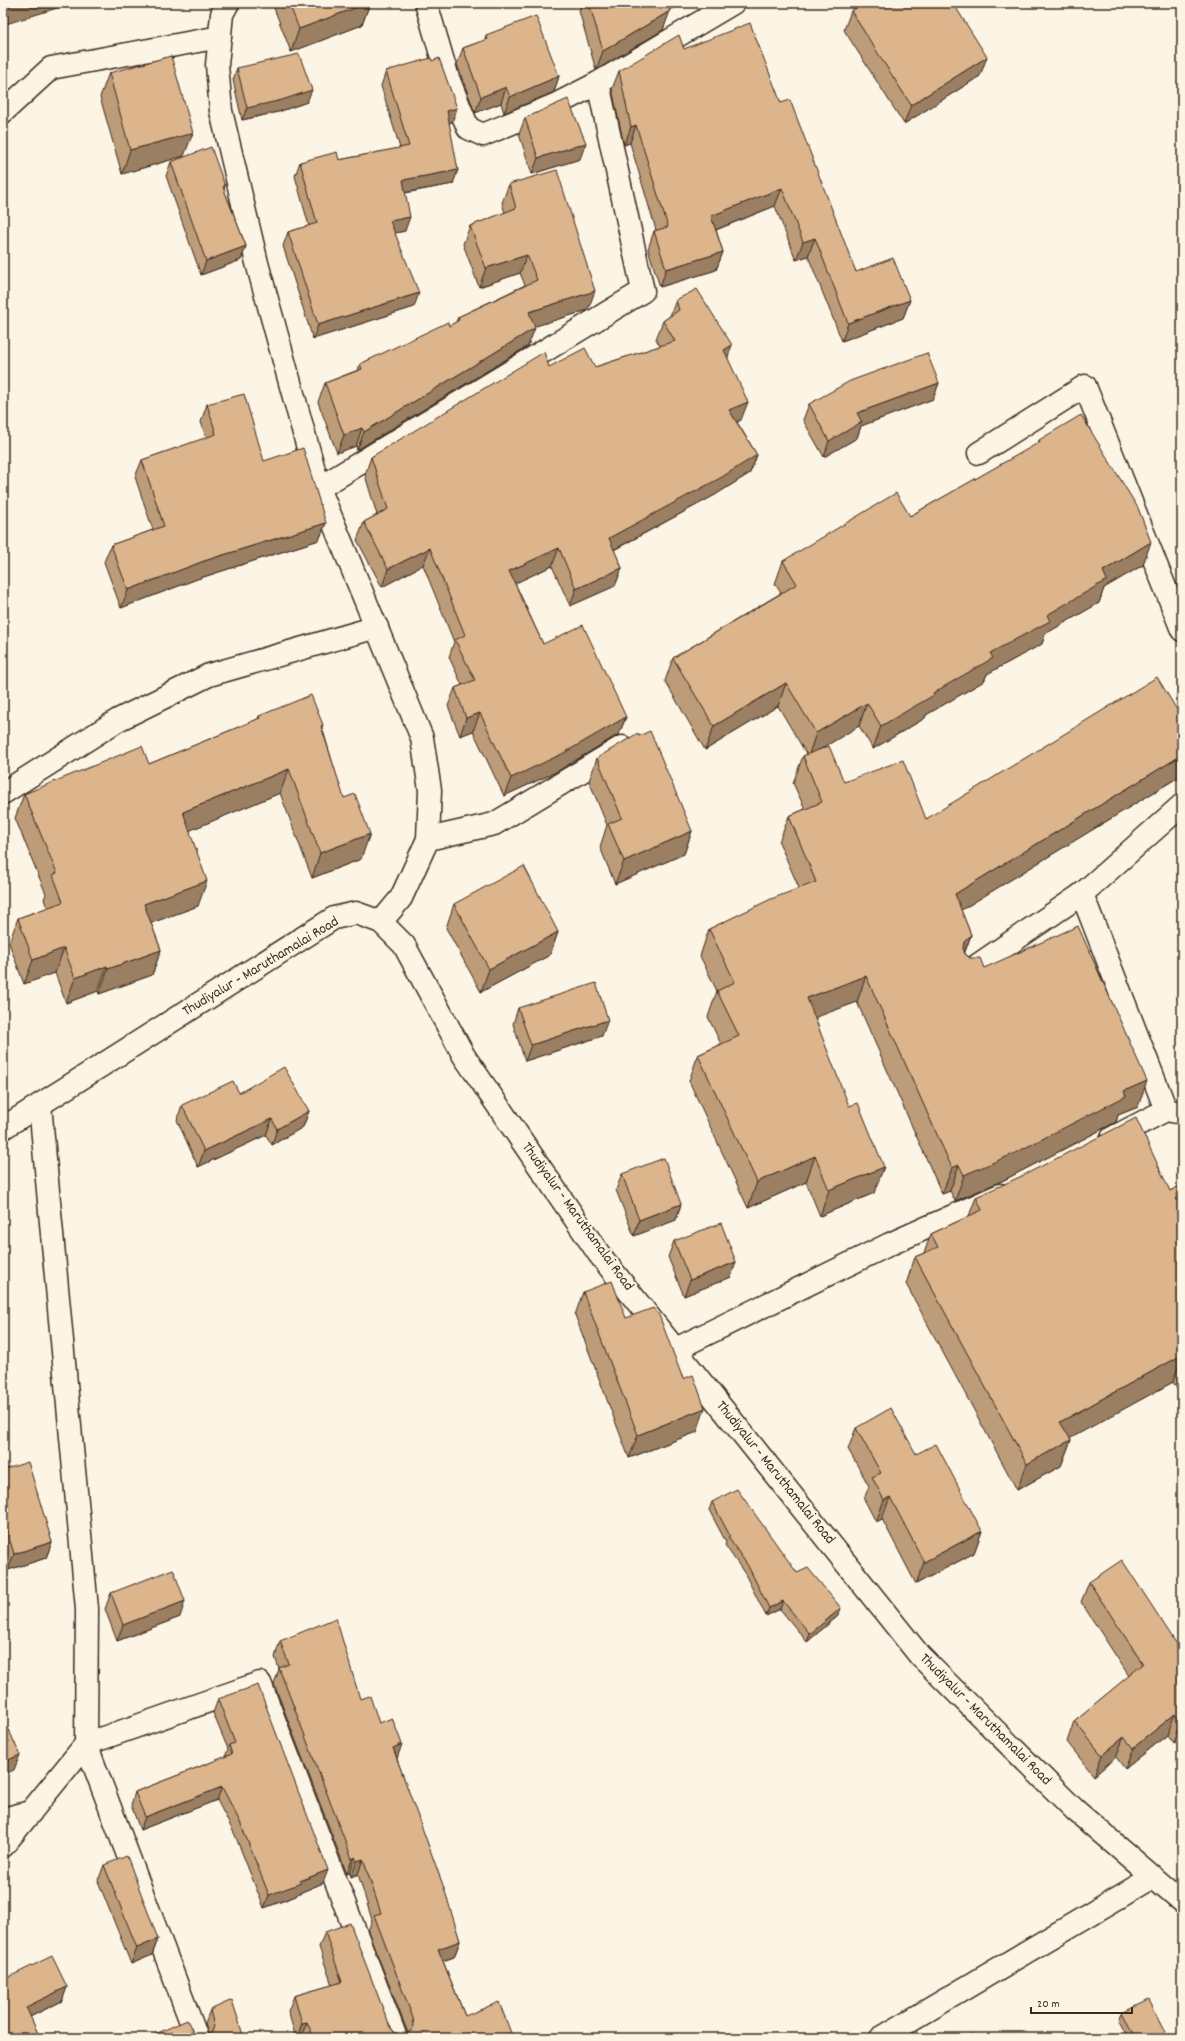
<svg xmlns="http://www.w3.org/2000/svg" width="1185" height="2041" viewBox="0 0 1185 2041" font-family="Dekko,sans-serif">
	<rect width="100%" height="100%" fill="#fcf5e5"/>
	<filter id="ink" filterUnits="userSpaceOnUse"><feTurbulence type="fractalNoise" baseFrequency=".025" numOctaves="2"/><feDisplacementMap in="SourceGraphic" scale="8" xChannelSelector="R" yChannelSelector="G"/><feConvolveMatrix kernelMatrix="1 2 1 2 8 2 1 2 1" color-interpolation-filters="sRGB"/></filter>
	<g filter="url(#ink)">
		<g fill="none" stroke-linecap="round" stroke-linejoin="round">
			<defs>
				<g id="street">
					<path d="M 426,3 L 448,78 L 468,128 L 483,135 L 555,105 L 598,83 L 733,3"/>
					<path d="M 3,112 L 51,68 L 220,37"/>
					<path d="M 979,453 L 1085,386 L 1182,630"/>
					<path d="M 319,488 L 643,291 L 598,83"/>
					<path d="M 3,793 L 118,720 L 209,675 L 377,627"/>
					<path d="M 428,839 L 494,824 L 622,747"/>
					<path d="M 1082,894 L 1166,1110"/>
					<path d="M 966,973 L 1082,894 L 1182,805"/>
					<path d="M 1112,1138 L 1166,1110 L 1182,1113"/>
					<path d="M 676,1349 L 890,1244 L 1000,1195"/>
					<path d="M 3,1819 L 31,1812"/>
					<path d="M 3,1846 L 86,1744 L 87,1609 L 40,1105"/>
					<path d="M 197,2038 L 86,1744 L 260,1683 L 396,2038"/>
					<path d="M 881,2038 L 1153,1877"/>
				</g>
				<g id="secondary">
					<path d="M 228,3 L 222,14 L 217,65 L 221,111 L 257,263 L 319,488 L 422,738 L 430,790 L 428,839 L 401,898 L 381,922"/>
					<path d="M 3,1128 L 334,918 L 356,913 L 381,922 L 404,945 L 464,1056 L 599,1254 L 920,1656 L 1075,1810 L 1182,1902"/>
				</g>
			</defs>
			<use href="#street" stroke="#3b2a1e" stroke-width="25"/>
			<use href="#secondary" stroke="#3b2a1e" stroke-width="25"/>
			<use href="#street" stroke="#fcf5e5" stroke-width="22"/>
			<use href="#secondary" stroke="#fcf5e5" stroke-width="22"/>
		</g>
		<g fill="#bd9c79" stroke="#3b2a1e">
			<path d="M 272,3 L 370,3 L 362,25 L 291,52 Z"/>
			<path d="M 582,3 L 688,3 L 670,9 L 663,30 L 596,70 L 579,11 Z"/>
			<path d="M 851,11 L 980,76 L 904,124 L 844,30 Z"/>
			<path d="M 486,35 L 559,76 L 554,92 L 504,113 L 501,103 L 475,113 L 457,64 L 463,48 L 485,40 Z"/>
			<path d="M 684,49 L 781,103 L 856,272 L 910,300 L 903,318 L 842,341 L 808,256 L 796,260 L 775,206 L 716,230 L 723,252 L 716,270 L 660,287 L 648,249 L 654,231 L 656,230 L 630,143 L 624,145 L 612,89 L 619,71 Z"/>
			<path d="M 432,61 L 457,108 L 452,122 L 449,123 L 453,184 L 405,193 L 405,231 L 395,233 L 414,307 L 313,339 L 283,246 L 288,232 L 309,226 L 295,176 L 300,162 L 339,160 L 400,148 L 381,86 L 386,71 Z"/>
			<path d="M 237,68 L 307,102 L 278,112 L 242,120 L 233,80 Z"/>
			<path d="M 109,73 L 184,156 L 122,174 L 100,97 Z"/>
			<path d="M 525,118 L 580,159 L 532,174 L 519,134 Z"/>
			<path d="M 171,162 L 225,186 L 224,190 L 246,246 L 241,260 L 201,275 L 166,176 Z"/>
			<path d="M 509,184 L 588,310 L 535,326 L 528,346 L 357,450 L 356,446 L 337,453 L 318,402 L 325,383 L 358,370 L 360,364 L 449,326 L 456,322 L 458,317 L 525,285 L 520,273 L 479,287 L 463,244 L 470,226 L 505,213 L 502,203 Z"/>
			<path d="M 676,300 L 728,358 L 741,420 L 737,422 L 757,455 L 750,473 L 715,495 L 614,550 L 622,568 L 615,586 L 570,606 L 552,566 L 515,583 L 543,644 L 626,717 L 619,734 L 558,771 L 504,796 L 473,731 L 460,736 L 448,706 L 455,688 L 462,685 L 449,657 L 454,642 L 423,565 L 382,587 L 357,540 L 364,522 L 377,515 L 365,475 L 371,457 L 549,367 L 595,367 L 660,346 L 656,339 L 663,321 L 670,316 Z"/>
			<path d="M 939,383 L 933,399 L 861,426 L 857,438 L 824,457 L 803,420 L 809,404 Z"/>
			<path d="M 207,404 L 326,523 L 319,540 L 197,579 L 121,608 L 104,562 L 111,545 L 153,530 L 135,477 L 142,460 L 206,438 L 201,422 Z"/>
			<path d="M 1039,440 L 1143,565 L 1104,588 L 1099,603 L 1045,634 L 1042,644 L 987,674 L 984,681 L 926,715 L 925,718 L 873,749 L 859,726 L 818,750 L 844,782 L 926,819 L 1182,718 L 1182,775 L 961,910 L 971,935 L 965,952 L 965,954 L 984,968 L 1138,1107 L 1118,1115 L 1116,1122 L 1004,1180 L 955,1201 L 950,1191 L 942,1194 L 857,1002 L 815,1017 L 874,1193 L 820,1216 L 806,1182 L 748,1208 L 689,1081 L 698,1055 L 721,1044 L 708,1017 L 717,991 L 700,956 L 709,929 L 799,888 L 779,842 L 789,816 L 805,809 L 793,783 L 803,756 L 807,755 L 778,706 L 705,750 L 665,681 L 673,658 L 781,593 L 775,584 L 783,561 L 910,516 L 1038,444 Z"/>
			<path d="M 259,716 L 323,725 L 322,727 L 361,859 L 312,878 L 280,793 L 190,830 L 198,906 L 151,923 L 161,950 L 152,975 L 99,994 L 98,991 L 66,1003 L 55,973 L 24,984 L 9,943 L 18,918 L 47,908 L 44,899 L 46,894 L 15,818 L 24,794 L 149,764 L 258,719 Z"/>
			<path d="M 597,758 L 692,831 L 684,854 L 615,884 L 600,847 L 607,825 L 589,781 Z"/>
			<path d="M 454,904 L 558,932 L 550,955 L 481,992 L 446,928 Z"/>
			<path d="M 518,1008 L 602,1036 L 525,1061 L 513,1024 Z"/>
			<path d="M 239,1093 L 309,1111 L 303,1127 L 272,1145 L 266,1135 L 198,1167 L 177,1120 L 182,1105 Z"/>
			<path d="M 622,1174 L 681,1204 L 676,1220 L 634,1236 L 616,1190 Z"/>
			<path d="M 1182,1184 L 1182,1398 L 1173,1382 L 1070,1438 L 1071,1440 L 1061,1466 L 1017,1490 L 906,1284 L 915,1257 L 924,1253 L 931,1234 L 969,1216 L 976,1197 L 1170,1191 Z"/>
			<path d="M 674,1241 L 736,1262 L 731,1277 L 684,1296 L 668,1257 Z"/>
			<path d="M 583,1292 L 626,1318 L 683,1379 L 697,1432 L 629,1458 L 575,1315 Z"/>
			<path d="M 856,1428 L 916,1454 L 982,1531 L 974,1553 L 916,1584 L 882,1519 L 876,1522 L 864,1499 L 869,1486 L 848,1449 Z"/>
			<path d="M 3,1470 L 52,1542 L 46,1558 L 8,1570 L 3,1552 Z"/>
			<path d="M 712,1502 L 797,1573 L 841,1608 L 838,1616 L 807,1642 L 780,1609 L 766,1616 L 745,1574 L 725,1545 L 726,1542 L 709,1510 Z"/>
			<path d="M 1089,1582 L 1182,1652 L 1182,1737 L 1173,1743 L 1167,1735 L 1125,1769 L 1116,1757 L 1094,1776 L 1067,1742 L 1074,1721 L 1129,1676 L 1081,1602 Z"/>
			<path d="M 111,1593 L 180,1617 L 117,1641 L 105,1609 Z"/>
			<path d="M 280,1641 L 360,1699 L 379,1723 L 397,1759 L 460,1941 L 454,1957 L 443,1961 L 465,2016 L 513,2038 L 302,2038 L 301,2037 L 296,2038 L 288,2011 L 294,1996 L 332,1985 L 319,1947 L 325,1932 L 394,2032 L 400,2035 L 406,2034 L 408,2033 L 368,1931 L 372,1920 L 358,1874 L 351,1877 L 350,1873 L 347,1874 L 274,1684 L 279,1669 L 275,1657 Z"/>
			<path d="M 218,1699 L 323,1883 L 297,1894 L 296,1896 L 264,1908 L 235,1835 L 217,1800 L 140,1830 L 131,1805 L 135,1792 L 225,1757 L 228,1749 L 213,1713 Z"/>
			<path d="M 104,1865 L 158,1939 L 152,1955 L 131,1964 L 98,1881 Z"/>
			<path d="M 3,1980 L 67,1987 L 62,2001 L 30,2017 L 40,2038 L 3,2038 Z"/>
			<path d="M 210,2010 L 244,2038 L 151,2038 L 151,2036 L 194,2034 L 200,2037 L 207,2036 L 208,2035 L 205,2023 Z"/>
			<path d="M 1123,2012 L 1165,2038 L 1129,2038 L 1120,2021 Z"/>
		</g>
		<g fill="#9a7f63" stroke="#3b2a1e">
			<path d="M 11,3 L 73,3 L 3,25 L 3,6 Z"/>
			<path d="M 368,3 L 370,3 L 362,25 L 291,52 L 299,29 Z"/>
			<path d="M 661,3 L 688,3 L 657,13 Z"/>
			<path d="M 670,11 L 663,30 L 596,70 L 603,51 Z"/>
			<path d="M 987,57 L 980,76 L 904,124 L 911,105 Z"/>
			<path d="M 559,76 L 554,92 L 504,113 L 510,97 Z"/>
			<path d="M 506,87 L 501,103 L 475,113 L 481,97 Z"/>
			<path d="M 312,90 L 307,102 L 278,112 L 242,120 L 247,108 Z"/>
			<path d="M 457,108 L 452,122 L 442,126 L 447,111 Z"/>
			<path d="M 636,125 L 630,143 L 624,145 L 631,127 Z"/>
			<path d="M 193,133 L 184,156 L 122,174 L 130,150 Z"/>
			<path d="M 586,143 L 580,159 L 532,174 L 538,158 Z"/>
			<path d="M 458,170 L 453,184 L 397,194 L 403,180 Z"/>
			<path d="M 782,188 L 775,206 L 705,234 L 711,216 Z"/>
			<path d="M 410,217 L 405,231 L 385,235 L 390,221 Z"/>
			<path d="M 815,238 L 808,256 L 796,260 L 803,242 Z"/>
			<path d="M 246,246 L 241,260 L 201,275 L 206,261 Z"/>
			<path d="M 723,252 L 716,270 L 660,287 L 666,269 Z"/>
			<path d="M 527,255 L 520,273 L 479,287 L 486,268 Z"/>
			<path d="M 595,291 L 588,310 L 523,330 L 529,312 Z"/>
			<path d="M 419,293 L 414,307 L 313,339 L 318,325 Z"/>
			<path d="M 910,300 L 903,318 L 842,341 L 848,323 Z"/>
			<path d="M 535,328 L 528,346 L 357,450 L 364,432 Z"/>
			<path d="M 732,345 L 726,363 L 724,350 Z"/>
			<path d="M 939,383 L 933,399 L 861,426 L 857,438 L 824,457 L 829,441 L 857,413 Z"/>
			<path d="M 748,402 L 741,420 L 723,428 L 729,410 Z"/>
			<path d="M 362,428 L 356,446 L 337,453 L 344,435 Z"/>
			<path d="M 757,455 L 750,473 L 715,495 L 602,556 L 609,538 Z"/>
			<path d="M 326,523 L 319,540 L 197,579 L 121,608 L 128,590 L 204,561 Z"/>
			<path d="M 1151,542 L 1143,565 L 1104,588 L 1099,603 L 1045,634 L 1042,644 L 987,674 L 984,681 L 926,715 L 925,718 L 873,749 L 881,726 L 933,693 L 990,653 L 1047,615 L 1103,571 Z"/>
			<path d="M 430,548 L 423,565 L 382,587 L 388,569 Z"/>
			<path d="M 559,548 L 552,566 L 503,589 L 509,571 Z"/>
			<path d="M 622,568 L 615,586 L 570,606 L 576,589 Z"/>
			<path d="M 786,683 L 778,706 L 705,750 L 714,726 Z"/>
			<path d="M 867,703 L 859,726 L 808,757 L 816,733 Z"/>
			<path d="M 480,713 L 473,731 L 460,736 L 466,718 Z"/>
			<path d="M 626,717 L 619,734 L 558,771 L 504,796 L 511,778 Z"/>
			<path d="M 1182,755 L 1182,775 L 945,920 L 955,894 Z"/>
			<path d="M 289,769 L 280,793 L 174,837 L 183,812 Z"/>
			<path d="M 692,831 L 684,854 L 615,884 L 624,861 Z"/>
			<path d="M 370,834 L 361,859 L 312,878 L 320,853 Z"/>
			<path d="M 207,881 L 198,906 L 135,929 L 144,904 Z"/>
			<path d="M 558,932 L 550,955 L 481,992 L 489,969 Z"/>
			<path d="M 971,935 L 961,961 L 964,942 Z"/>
			<path d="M 64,948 L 55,973 L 24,984 L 33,960 Z"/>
			<path d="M 161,950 L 152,975 L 99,994 L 108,969 Z"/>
			<path d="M 107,966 L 98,991 L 66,1003 L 75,978 Z"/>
			<path d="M 866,976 L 857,1002 L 798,1024 L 807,998 Z"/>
			<path d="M 608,1020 L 602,1036 L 525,1061 L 531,1045 Z"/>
			<path d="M 1147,1081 L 1138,1107 L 1118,1115 L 1116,1122 L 1004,1180 L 955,1201 L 964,1175 L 1124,1091 Z"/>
			<path d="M 309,1111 L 303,1127 L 272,1145 L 277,1129 Z"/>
			<path d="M 272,1119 L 266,1135 L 198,1167 L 204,1151 Z"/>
			<path d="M 815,1156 L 806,1182 L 748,1208 L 757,1182 Z"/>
			<path d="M 959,1165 L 950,1191 L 942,1194 L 952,1168 Z"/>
			<path d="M 884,1167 L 874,1193 L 820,1216 L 829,1190 Z"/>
			<path d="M 681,1204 L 676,1220 L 634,1236 L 639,1220 Z"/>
			<path d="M 736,1262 L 731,1277 L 684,1296 L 690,1280 Z"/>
			<path d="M 1182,1355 L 1173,1382 L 1051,1449 L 1060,1422 Z"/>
			<path d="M 705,1408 L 697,1432 L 629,1458 L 638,1435 Z"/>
			<path d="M 1071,1440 L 1061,1466 L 1017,1490 L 1027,1464 Z"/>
			<path d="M 890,1497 L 882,1519 L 876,1522 L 884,1500 Z"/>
			<path d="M 982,1531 L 974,1553 L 916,1584 L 924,1562 Z"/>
			<path d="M 52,1542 L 46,1558 L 8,1570 L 14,1554 Z"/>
			<path d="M 185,1601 L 180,1617 L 117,1641 L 123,1625 Z"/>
			<path d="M 783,1601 L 780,1609 L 766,1616 L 769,1608 Z"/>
			<path d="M 841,1608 L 838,1616 L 807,1642 L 810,1634 Z"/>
			<path d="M 1175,1714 L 1167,1735 L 1125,1769 L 1133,1748 Z"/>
			<path d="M 1182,1721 L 1182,1737 L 1173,1743 L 1180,1722 Z"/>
			<path d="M 1124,1737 L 1116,1757 L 1094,1776 L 1102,1755 Z"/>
			<path d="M 402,1744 L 397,1759 L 393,1748 Z"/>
			<path d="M 20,1755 L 14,1770 L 3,1775 L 3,1762 Z"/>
			<path d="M 222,1787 L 217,1800 L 140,1830 L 145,1817 Z"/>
			<path d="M 355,1857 L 350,1873 L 347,1874 L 352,1859 Z"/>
			<path d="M 363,1859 L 358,1874 L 351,1877 L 357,1861 Z"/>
			<path d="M 328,1870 L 323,1883 L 297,1894 L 296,1896 L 264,1908 L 269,1895 L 300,1881 Z"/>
			<path d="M 158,1939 L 152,1955 L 131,1964 L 137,1948 Z"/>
			<path d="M 460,1941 L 454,1957 L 432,1964 L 438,1949 Z"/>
			<path d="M 67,1987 L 62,2001 L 21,2021 L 26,2007 Z"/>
			<path d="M 307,2022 L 301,2037 L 297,2038 L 302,2023 Z"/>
			<path d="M 1166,2033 L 1165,2038 L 1157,2038 Z"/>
		</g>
		<g fill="#dcb58d" stroke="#3b2a1e">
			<path d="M 3,3 L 11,3 L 3,6 Z"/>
			<path d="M 289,3 L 368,3 L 299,29 Z"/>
			<path d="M 589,3 L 667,3 L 670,11 L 603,51 Z"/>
			<path d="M 863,3 L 953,3 L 987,57 L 911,105 L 851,11 Z"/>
			<path d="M 536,16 L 559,76 L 510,97 L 506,87 L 481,97 L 463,48 L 488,39 L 486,35 Z"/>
			<path d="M 750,23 L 781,103 L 790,100 L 856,272 L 893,258 L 910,300 L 848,323 L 815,238 L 803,242 L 782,188 L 711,216 L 723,252 L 666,269 L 654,231 L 668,227 L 636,125 L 631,127 L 619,71 L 679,35 L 684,49 Z"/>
			<path d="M 299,54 L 312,90 L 282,100 L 247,108 L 237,68 Z"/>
			<path d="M 171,56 L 193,133 L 130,150 L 109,73 Z"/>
			<path d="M 431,58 L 432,61 L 439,58 L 457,108 L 447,111 L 458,170 L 403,180 L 410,217 L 390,221 L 419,293 L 318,325 L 288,232 L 317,223 L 300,162 L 337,152 L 339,160 L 409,146 L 386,71 Z"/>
			<path d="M 568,99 L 586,143 L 538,158 L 525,118 Z"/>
			<path d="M 211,147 L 225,186 L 223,187 L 246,246 L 206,261 L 171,162 Z"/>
			<path d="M 557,170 L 595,291 L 529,312 L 535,328 L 364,432 L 362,428 L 344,435 L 325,383 L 362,369 L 360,364 L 448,322 L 449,326 L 459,320 L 458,317 L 537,280 L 527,255 L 486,268 L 470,226 L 516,208 L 509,184 Z"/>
			<path d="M 697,289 L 732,345 L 724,350 L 748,402 L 729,410 L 757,455 L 722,477 L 609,538 L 622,568 L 576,589 L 559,548 L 509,571 L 543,644 L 583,625 L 626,717 L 564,753 L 511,778 L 480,713 L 466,718 L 455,688 L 475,680 L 455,640 L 465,635 L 430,548 L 388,569 L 364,522 L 388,509 L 371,457 L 544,352 L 549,367 L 585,348 L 595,367 L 675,341 L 663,321 L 679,310 L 676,300 Z"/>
			<path d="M 927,353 L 939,383 L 857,413 L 862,422 L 829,441 L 809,404 L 850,381 Z"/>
			<path d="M 244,394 L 264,461 L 303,448 L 326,523 L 204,561 L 128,590 L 111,545 L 164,526 L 142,460 L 216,434 L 207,404 Z"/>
			<path d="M 1081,415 L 1138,508 L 1151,542 L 1103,571 L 1107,580 L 1047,615 L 1050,621 L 990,653 L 993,658 L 933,693 L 934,695 L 881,726 L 867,703 L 816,733 L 786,683 L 714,726 L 673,658 L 797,584 L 783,561 L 896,493 L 910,516 L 1040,442 L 1039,440 Z"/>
			<path d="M 1157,677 L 1182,718 L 1182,755 L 955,894 L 971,935 L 964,942 L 963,948 L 965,954 L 970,958 L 980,958 L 984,968 L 1078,926 L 1147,1081 L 1124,1091 L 1126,1096 L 1013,1154 L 964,1175 L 959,1165 L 952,1168 L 866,976 L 807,998 L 849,1106 L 858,1103 L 884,1167 L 829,1190 L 815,1156 L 757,1182 L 698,1055 L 739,1036 L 717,991 L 735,982 L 709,929 L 771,899 L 816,882 L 789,816 L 822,802 L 803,756 L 829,746 L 844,782 L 903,760 L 926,819 Z"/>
			<path d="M 311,695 L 323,725 L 321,726 L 344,798 L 355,794 L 370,834 L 320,853 L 289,769 L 183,812 L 207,881 L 144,904 L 161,950 L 108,969 L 107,966 L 75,978 L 64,948 L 33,960 L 18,918 L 63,902 L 53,875 L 57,873 L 24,794 L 142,746 L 149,764 L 260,718 L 259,716 Z"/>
			<path d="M 650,731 L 692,831 L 624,861 L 608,824 L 622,818 L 597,758 L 638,733 L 639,736 Z"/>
			<path d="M 524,866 L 558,932 L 489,969 L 454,904 Z"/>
			<path d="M 596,983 L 608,1020 L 531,1045 L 518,1008 Z"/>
			<path d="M 284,1067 L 309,1111 L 277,1129 L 272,1119 L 204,1151 L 182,1105 L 233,1081 L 239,1093 Z"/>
			<path d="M 1136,1118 L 1170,1191 L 1182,1184 L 1182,1355 L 1060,1422 L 1071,1440 L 1027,1464 L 915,1257 L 938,1247 L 931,1234 L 982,1210 L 976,1197 L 1024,1175 Z"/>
			<path d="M 664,1158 L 681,1204 L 639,1220 L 622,1174 Z"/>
			<path d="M 721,1223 L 736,1262 L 690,1280 L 674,1241 Z"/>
			<path d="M 612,1281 L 626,1318 L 653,1308 L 659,1315 L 683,1379 L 693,1375 L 705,1408 L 638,1435 L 583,1292 Z"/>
			<path d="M 891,1408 L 916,1454 L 936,1444 L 982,1531 L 924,1562 L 890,1497 L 884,1500 L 872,1477 L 881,1473 L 856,1428 Z"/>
			<path d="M 28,1462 L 52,1542 L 14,1554 L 3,1517 L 3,1470 Z"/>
			<path d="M 737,1489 L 797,1573 L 808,1568 L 841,1608 L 810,1634 L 783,1601 L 769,1608 L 748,1566 L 728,1537 L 730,1536 L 712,1502 Z"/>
			<path d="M 1122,1560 L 1182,1652 L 1182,1721 L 1180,1722 L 1175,1714 L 1133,1748 L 1124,1737 L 1102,1755 L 1074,1721 L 1143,1664 L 1089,1582 Z"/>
			<path d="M 173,1569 L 185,1601 L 123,1625 L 111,1593 Z"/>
			<path d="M 336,1618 L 360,1699 L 370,1696 L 379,1723 L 392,1718 L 402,1744 L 393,1748 L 444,1888 L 460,1941 L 438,1949 L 465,2016 L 499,2002 L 513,2038 L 314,2038 L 307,2022 L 302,2023 L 294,1996 L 342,1982 L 325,1932 L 350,1923 L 390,2027 L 394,2032 L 400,2035 L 406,2034 L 412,2030 L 414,2025 L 413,2018 L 374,1915 L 381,1913 L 363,1859 L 357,1861 L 355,1857 L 352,1859 L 279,1668 L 289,1664 L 280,1641 Z"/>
			<path d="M 258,1685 L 328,1870 L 300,1881 L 301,1883 L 269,1895 L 240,1822 L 222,1787 L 145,1817 L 135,1792 L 232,1754 L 229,1745 L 235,1743 L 218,1699 Z"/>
			<path d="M 9,1730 L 20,1755 L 3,1762 L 3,1733 Z"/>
			<path d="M 3,1776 L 5,1781 L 3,1782 Z"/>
			<path d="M 127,1856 L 158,1939 L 137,1948 L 104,1865 Z"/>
			<path d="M 52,1956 L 67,1987 L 26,2007 L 40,2038 L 8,2038 L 3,2026 L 3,1980 Z"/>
			<path d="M 1149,1999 L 1166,2033 L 1157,2038 L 1136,2038 L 1123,2012 Z"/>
			<path d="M 232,2000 L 244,2038 L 152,2038 L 151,2036 L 187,2020 L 194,2034 L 200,2037 L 207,2036 L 212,2032 L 214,2026 L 210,2010 Z"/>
			<path d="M 972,2034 L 975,2038 L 965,2038 Z"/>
		</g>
	</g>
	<g text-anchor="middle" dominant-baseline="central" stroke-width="4" stroke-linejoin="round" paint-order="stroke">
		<g font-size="15" fill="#3b2a1e" stroke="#fcf5e5">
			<text transform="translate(261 967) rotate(-31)">Thudiyalur - Maruthamalai Road</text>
			<text transform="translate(577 1217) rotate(54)">Thudiyalur - Maruthamalai Road</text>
			<text transform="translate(775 1473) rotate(51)">Thudiyalur - Maruthamalai Road</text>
			<text transform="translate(985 1720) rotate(45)">Thudiyalur - Maruthamalai Road</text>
		</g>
	</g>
	<rect width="1185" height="2041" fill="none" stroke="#fcf5e5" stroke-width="16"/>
	<rect x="8" y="8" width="1169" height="2025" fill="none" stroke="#3b2a1e" stroke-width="1.5" filter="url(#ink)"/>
	<path d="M1031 2007v6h101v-6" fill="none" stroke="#3b2a1e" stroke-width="2"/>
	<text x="1037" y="2007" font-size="12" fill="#3b2a1e" stroke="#fcf5e5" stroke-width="3" paint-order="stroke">20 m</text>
</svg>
